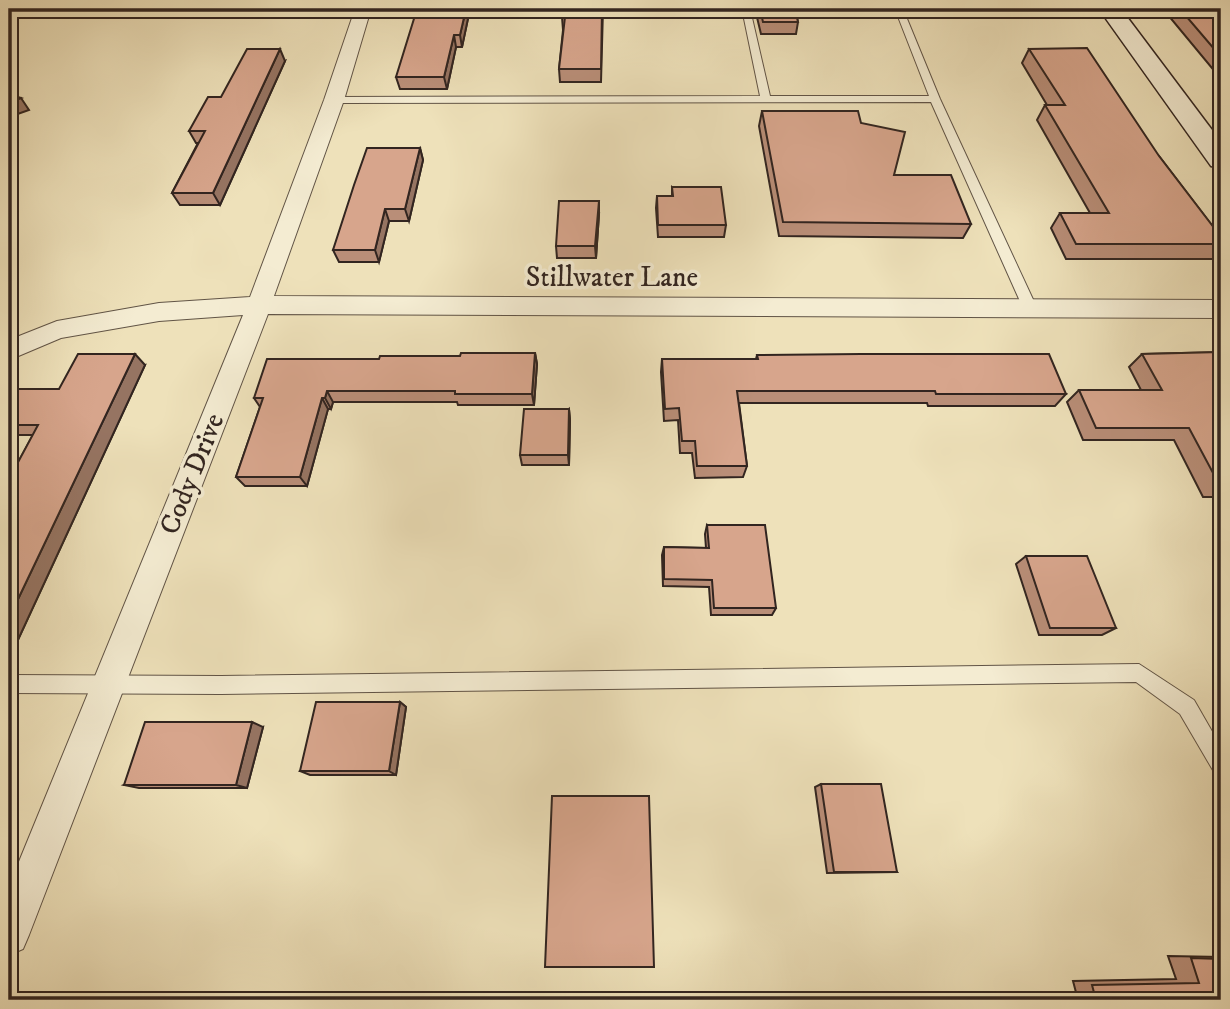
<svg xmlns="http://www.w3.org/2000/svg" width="1230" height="1009" viewBox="0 0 1230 1009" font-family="'IM FELL DW Pica',serif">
	<rect width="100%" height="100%" fill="#eee1ba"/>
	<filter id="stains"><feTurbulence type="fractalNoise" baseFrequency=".00286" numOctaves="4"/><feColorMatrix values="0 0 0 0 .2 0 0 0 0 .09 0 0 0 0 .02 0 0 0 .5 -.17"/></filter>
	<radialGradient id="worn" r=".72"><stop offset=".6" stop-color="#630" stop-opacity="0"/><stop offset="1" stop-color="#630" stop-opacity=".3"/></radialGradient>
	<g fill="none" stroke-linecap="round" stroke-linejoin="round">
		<defs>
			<g id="lane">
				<path d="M 742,9 L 750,9 L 770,96 L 929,96 L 895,9 L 903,9 L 940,99 L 1037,308 L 1035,311 L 1025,311 L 1023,308 L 931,102 L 334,103 L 329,100 L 334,97 L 760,96 Z"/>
				<path d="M 1139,664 L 1194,700 L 1221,747 L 1221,775 L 1214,772 L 1180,714 L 1136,682 L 221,694 L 9,693 L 9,675 L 221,676 Z"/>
			</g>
			<path id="street" d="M 355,9 L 371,9 L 344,100 L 274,296 L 1221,300 L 1221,318 L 268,314 L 29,935 L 23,949 L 9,955 L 9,886 L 243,315 L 159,321 L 61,338 L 9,360 L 9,340 L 57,321 L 159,303 L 250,297 L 324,100 Z"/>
			<path id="secondary" d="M 1099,9 L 1121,9 L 1221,142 L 1221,168 L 1211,166 Z"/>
		</defs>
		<use href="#lane" stroke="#615446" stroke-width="2"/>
		<use href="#street" stroke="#615446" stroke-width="2"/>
		<use href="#secondary" stroke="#322520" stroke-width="3"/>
		<use href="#lane" fill="#f4ecd2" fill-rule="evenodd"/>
		<use href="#street" fill="#f4ecd2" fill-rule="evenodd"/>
		<use href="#secondary" fill="#f4ecd2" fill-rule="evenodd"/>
	</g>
	<g fill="#b98e78" stroke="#322520" stroke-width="2">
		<path d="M 470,9 L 462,47 L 456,47 L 447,89 L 400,89 L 396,77 Z"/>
		<path d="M 603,9 L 601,82 L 560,82 L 559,69 L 563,30 L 562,17 Z"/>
		<path d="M 755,9 L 795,9 L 798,22 L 796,34 L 761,34 Z"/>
		<path d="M 1163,9 L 1221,9 L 1221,79 Z"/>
		<path d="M 1029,49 L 1159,156 L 1221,237 L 1221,250 L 1213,259 L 1066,259 L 1051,228 L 1060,213 L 1090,213 L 1037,120 L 1045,105 L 1047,105 L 1022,63 Z"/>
		<path d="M 285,61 L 220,205 L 180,205 L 172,193 L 198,143 L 196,143 L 189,131 L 221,97 Z"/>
		<path d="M 762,111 L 861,123 L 894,175 L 971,224 L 963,238 L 779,236 L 759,126 Z"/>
		<path d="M 420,148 L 423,160 L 409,221 L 389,221 L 379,262 L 339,262 L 333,250 Z"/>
		<path d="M 672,187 L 726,225 L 724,237 L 658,237 L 656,208 L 657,196 L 672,196 Z"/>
		<path d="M 599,214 L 596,258 L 557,258 L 556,246 Z"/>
		<path d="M 1221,352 L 1221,497 L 1203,497 L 1174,440 L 1083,440 L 1067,402 L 1079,390 L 1141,390 L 1129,367 L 1142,354 Z"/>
		<path d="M 535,353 L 537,364 L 534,405 L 458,405 L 457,402 L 333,402 L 331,409 L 328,409 L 307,486 L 245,486 L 236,477 L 260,407 L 254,398 L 379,359 Z"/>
		<path d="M 757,355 L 1066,394 L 1055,406 L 928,406 L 927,403 L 739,403 L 747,466 L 743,477 L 695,478 L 692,453 L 680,453 L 678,420 L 664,421 L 661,372 L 662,359 L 756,359 Z"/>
		<path d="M 145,365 L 17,642 L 9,642 L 9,479 L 33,435 L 9,435 L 9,389 L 59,389 Z"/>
		<path d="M 569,409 L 570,420 L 569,465 L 522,465 L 520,455 Z"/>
		<path d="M 707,525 L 776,608 L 772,615 L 711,615 L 709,587 L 663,586 L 662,555 L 664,547 L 706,548 L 705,534 Z"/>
		<path d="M 1026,556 L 1116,628 L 1102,635 L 1039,635 L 1016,564 Z"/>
		<path d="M 400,702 L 406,707 L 396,775 L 310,775 L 300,771 Z"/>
		<path d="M 263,727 L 247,788 L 139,788 L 124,785 Z"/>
		<path d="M 821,784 L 897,872 L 827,873 L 815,787 Z"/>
		<path d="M 1168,956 L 1221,957 L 1221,1000 L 1078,1000 L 1073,981 L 1176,979 Z"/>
	</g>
	<g fill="#967462" stroke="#322520" stroke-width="2">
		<path d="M 466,9 L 470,9 L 462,47 L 460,35 Z"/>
		<path d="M 454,35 L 456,47 L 447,89 L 444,77 Z"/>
		<path d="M 280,49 L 285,61 L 220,205 L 213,193 Z"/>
		<path d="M 21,98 L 29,110 L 9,117 L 9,102 Z"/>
		<path d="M 420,148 L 423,160 L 409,221 L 405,209 Z"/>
		<path d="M 599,201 L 599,214 L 596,258 L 595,246 Z"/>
		<path d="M 385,209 L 389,221 L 379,262 L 375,250 Z"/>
		<path d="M 535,353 L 537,364 L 534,405 L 532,394 Z"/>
		<path d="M 135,354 L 145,365 L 17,642 L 9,639 L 9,618 Z"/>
		<path d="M 327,391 L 333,402 L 331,409 L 325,398 Z"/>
		<path d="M 322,398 L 328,409 L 307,486 L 300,477 Z"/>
		<path d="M 569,409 L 570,420 L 569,465 L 568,455 Z"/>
		<path d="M 400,702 L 406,707 L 396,775 L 389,771 Z"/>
		<path d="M 252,722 L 263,727 L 247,788 L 236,785 Z"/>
	</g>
	<g fill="#d7a58c" stroke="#322520" stroke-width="2">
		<path d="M 417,9 L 466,9 L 460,35 L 454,35 L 444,77 L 396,77 Z"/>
		<path d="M 563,9 L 602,9 L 601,69 L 559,69 L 565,17 L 562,17 Z"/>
		<path d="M 760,9 L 795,9 L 798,22 L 763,22 Z"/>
		<path d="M 1180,9 L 1221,9 L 1221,57 Z"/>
		<path d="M 1087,48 L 1159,156 L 1221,237 L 1221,244 L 1076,244 L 1060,213 L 1109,213 L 1045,105 L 1065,105 L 1029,49 Z"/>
		<path d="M 247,49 L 280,49 L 213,193 L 172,193 L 205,131 L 189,131 L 208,97 L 221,97 Z"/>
		<path d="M 9,94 L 21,98 L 9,102 Z"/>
		<path d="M 762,111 L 858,111 L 861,123 L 905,132 L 894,175 L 951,175 L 971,224 L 783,222 Z"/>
		<path d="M 367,148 L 420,148 L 405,209 L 385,209 L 375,250 L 333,250 L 354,185 Z"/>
		<path d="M 672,187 L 721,187 L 726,225 L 658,225 L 657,196 L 673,196 Z"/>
		<path d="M 559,201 L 599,201 L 595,246 L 556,246 Z"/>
		<path d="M 1221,352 L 1221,486 L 1220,486 L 1189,428 L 1096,428 L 1079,390 L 1162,390 L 1142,354 Z"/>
		<path d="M 461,353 L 535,353 L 532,394 L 455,394 L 455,391 L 327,391 L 325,398 L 322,398 L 300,477 L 236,477 L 263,398 L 254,398 L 267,359 L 379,359 L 380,356 L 460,356 Z"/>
		<path d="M 78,354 L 135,354 L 9,618 L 9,479 L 38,425 L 9,425 L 9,389 L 59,389 Z"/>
		<path d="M 861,354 L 1049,354 L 1066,394 L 936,394 L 935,391 L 737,391 L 747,466 L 697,466 L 695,441 L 682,441 L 679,408 L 665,409 L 662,359 L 758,359 L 757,355 Z"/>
		<path d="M 524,409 L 569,409 L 568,455 L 520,455 Z"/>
		<path d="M 707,525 L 765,525 L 776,608 L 714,608 L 712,580 L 664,579 L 664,547 L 709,548 Z"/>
		<path d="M 1026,556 L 1087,556 L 1116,628 L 1050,628 Z"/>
		<path d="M 316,702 L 400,702 L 389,771 L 300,771 Z"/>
		<path d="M 145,722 L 252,722 L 236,785 L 124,785 Z"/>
		<path d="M 821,784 L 881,784 L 897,872 L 834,872 Z"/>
		<path d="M 552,796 L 649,796 L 654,967 L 545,967 Z"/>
		<path d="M 1191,958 L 1221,959 L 1221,1000 L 1096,1000 L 1092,985 L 1199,983 Z"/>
	</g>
	<g text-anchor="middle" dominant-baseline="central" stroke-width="7" stroke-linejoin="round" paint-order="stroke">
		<g font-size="28" fill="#322520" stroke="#f4ecd2">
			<text x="612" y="277">Stillwater Lane</text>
			<text transform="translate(192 474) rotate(-68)">Cody Drive</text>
		</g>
	</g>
	<rect width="1230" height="1009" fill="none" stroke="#eee1ba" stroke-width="35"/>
	<rect x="10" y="10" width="1209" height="988" fill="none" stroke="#322520" stroke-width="3.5"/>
	<rect x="18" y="18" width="1195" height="974" fill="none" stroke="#322520" stroke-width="2"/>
	<rect width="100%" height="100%" filter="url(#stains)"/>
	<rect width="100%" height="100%" fill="url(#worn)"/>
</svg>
